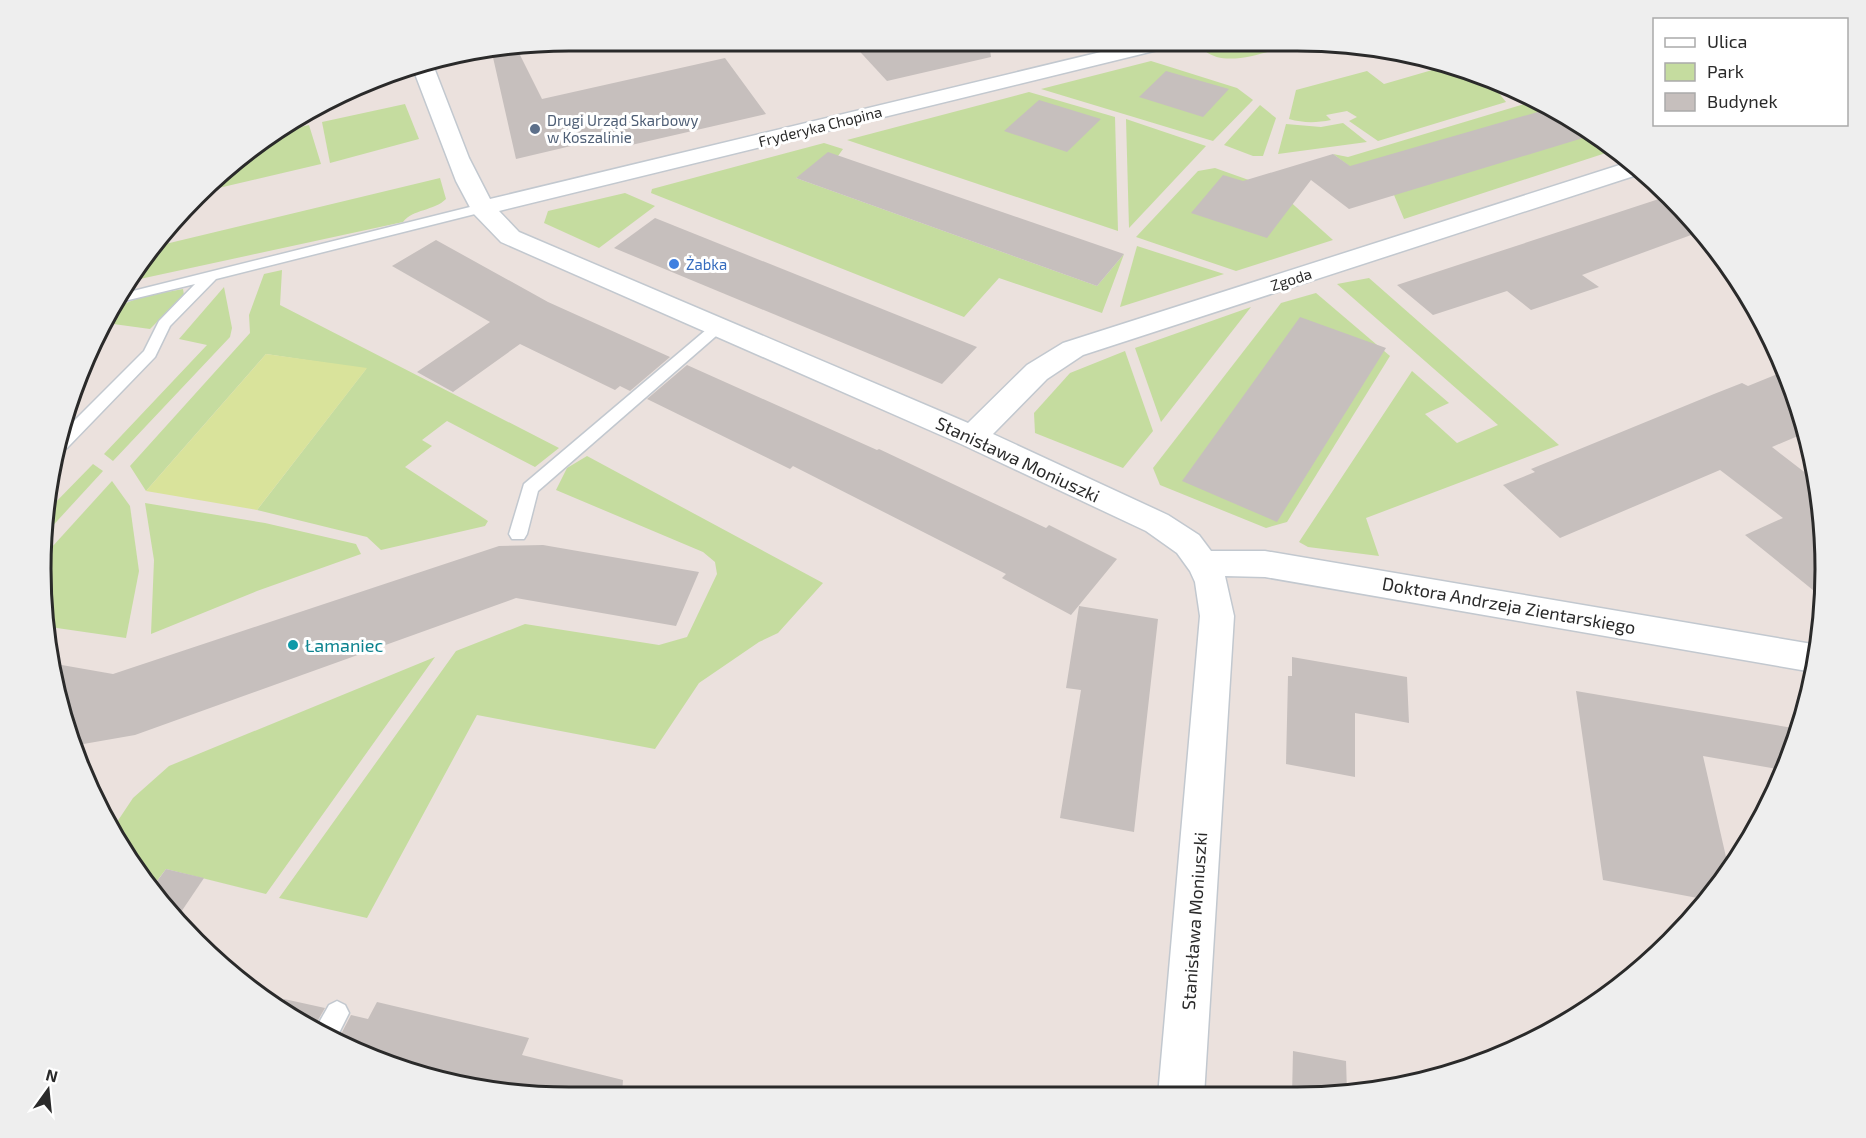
<svg xmlns="http://www.w3.org/2000/svg" width="1866" height="1138" viewBox="0 0 1866 1138" font-family="'Exo 2',sans-serif">
	<rect width="100%" height="100%" fill="#ebe1dd"/>
	<g fill="#c5dc9f">
		<path d="M 1222,44 L 1294,45 C 1268,50 1228,69 1205,51 L 1206,48 Z"/>
		<path d="M 1151,61 L 1237,88 L 1253,100 L 1213,141 L 1041,89 Z"/>
		<path d="M 1446,66 L 1486,77 L 1506,102 L 1378,141 L 1349,121 L 1357,117 L 1347,111 L 1326,115 L 1331,120 C 1316,123 1303,123 1289,119 L 1296,90 L 1367,71 L 1384,84 Z"/>
		<path d="M 1029,92 L 1115,117 L 1118,231 L 847,140 Z"/>
		<path d="M 1534,101 L 1618,149 L 1404,219 L 1394,195 L 1390,196 L 1333,154 L 1348,157 Z"/>
		<path d="M 405,104 L 419,139 L 330,163 L 322,122 Z"/>
		<path d="M 1260,105 L 1276,118 L 1263,156 L 1253,156 L 1224,145 Z"/>
		<path d="M 1126,119 L 1206,146 L 1129,228 Z"/>
		<path d="M 1343,123 L 1367,142 L 1278,154 L 1286,124 L 1321,127 Z"/>
		<path d="M 309,125 L 321,164 L 210,190 C 244,154 259,136 309,125 Z"/>
		<path d="M 824,143 L 843,149 L 838,156 L 796,178 L 1097,286 L 1124,254 L 1102,313 L 999,278 L 964,317 L 651,193 L 652,189 Z"/>
		<path d="M 1215,168 L 1277,190 L 1333,240 L 1236,271 L 1136,237 L 1198,171 Z"/>
		<path d="M 440,178 L 446,199 C 434,211 413,209 403,222 L 126,282 L 157,246 Z"/>
		<path d="M 625,193 L 655,206 L 599,248 L 544,223 L 548,211 Z"/>
		<path d="M 1137,246 L 1224,274 L 1120,307 Z"/>
		<path d="M 282,270 L 280,305 L 559,448 L 535,467 L 447,421 L 422,440 L 432,446 L 405,467 L 488,521 L 485,526 L 381,550 L 367,537 L 257,510 L 366,369 L 266,354 L 146,491 L 130,466 L 250,333 L 249,315 L 264,274 Z"/>
		<path d="M 1369,278 L 1559,445 L 1366,518 L 1379,556 L 1308,547 L 1299,542 L 1412,371 L 1449,403 L 1425,414 L 1457,443 L 1498,425 L 1337,284 Z"/>
		<path d="M 224,287 L 232,328 L 230,337 L 113,461 L 104,454 L 207,345 L 179,339 Z"/>
		<path d="M 183,289 L 184,295 L 150,329 L 106,323 C 119,296 155,295 183,289 Z"/>
		<path d="M 1316,293 L 1390,356 L 1287,522 L 1266,528 L 1160,485 L 1153,468 L 1281,303 Z"/>
		<path d="M 1251,307 L 1161,422 L 1135,348 Z"/>
		<path d="M 1125,351 L 1153,431 L 1123,468 L 1035,433 L 1034,413 L 1070,373 Z"/>
		<path d="M 587,456 L 823,583 L 778,633 L 759,642 L 699,683 L 655,749 L 477,715 L 367,918 L 279,898 L 456,651 L 525,624 L 659,645 L 687,637 L 717,574 L 715,562 L 703,552 L 556,490 L 567,468 Z"/>
		<path d="M 93,464 L 103,471 L 47,532 L 50,508 Z"/>
		<path d="M 112,481 L 130,506 L 139,571 L 126,638 L 50,627 L 41,569 L 42,558 Z"/>
		<path d="M 145,503 L 265,523 L 356,544 L 361,554 L 257,591 L 151,634 L 154,560 Z"/>
		<path d="M 435,657 L 266,894 L 166,869 L 150,890 L 115,825 L 133,798 L 169,766 Z"/>
	</g>
	<path fill="#d9e39b" d="M 266,354 L 367,368 L 257,510 L 146,491 Z"/>
	<g fill="#c6bfbd">
		<path d="M 851,42 L 989,43 L 991,57 L 887,81 Z"/>
		<path d="M 517,49 L 542,99 L 725,58 L 766,114 L 627,146 L 622,134 L 516,159 L 492,53 Z"/>
		<path d="M 1166,71 L 1229,89 L 1203,117 L 1139,97 Z"/>
		<path d="M 1039,100 L 1101,119 L 1067,152 L 1004,131 Z"/>
		<path d="M 1548,109 L 1593,135 L 1349,209 L 1311,180 L 1267,238 L 1191,213 L 1223,175 L 1243,181 L 1333,154 L 1350,166 Z"/>
		<path d="M 828,152 L 1124,254 L 1097,286 L 796,178 Z"/>
		<path d="M 1668,196 L 1702,231 L 1582,275 L 1599,287 L 1531,310 L 1507,291 L 1433,315 L 1397,285 Z"/>
		<path d="M 655,218 L 977,347 L 942,384 L 614,248 Z"/>
		<path d="M 436,240 L 548,302 L 670,357 L 630,391 L 620,386 L 615,390 L 520,344 L 453,392 L 417,372 L 490,322 L 392,266 Z"/>
		<path d="M 1300,317 L 1386,348 L 1277,522 L 1182,481 Z"/>
		<path d="M 687,365 L 877,450 L 879,449 L 1046,528 L 1049,525 L 1117,559 L 1071,615 L 1002,578 L 1006,574 L 793,466 L 790,469 L 647,399 Z"/>
		<path d="M 1785,371 L 1797,399 L 1805,433 L 1772,447 L 1816,481 L 1821,500 L 1824,599 L 1745,535 L 1783,518 L 1720,470 L 1560,538 L 1503,485 L 1535,472 L 1531,469 L 1714,394 L 1742,383 L 1748,386 Z"/>
		<path d="M 543,545 L 699,572 L 676,626 L 516,598 L 135,735 L 72,746 L 68,739 L 56,664 L 113,674 L 499,546 Z"/>
		<path d="M 1079,606 L 1158,619 L 1134,832 L 1060,818 L 1081,690 L 1066,688 Z"/>
		<path d="M 1292,657 L 1407,677 L 1409,723 L 1355,713 L 1355,777 L 1286,764 L 1288,676 L 1292,676 Z"/>
		<path d="M 1576,691 L 1799,729 L 1783,770 L 1703,756 L 1729,870 L 1708,900 L 1603,880 Z"/>
		<path d="M 166,869 L 204,878 L 177,918 L 150,891 Z"/>
		<path d="M 284,999 L 325,1008 L 314,1027 L 281,1008 Z"/>
		<path d="M 377,1002 L 529,1038 L 522,1055 L 623,1080 L 622,1094 L 500,1093 L 367,1057 L 338,1040 L 351,1015 L 368,1019 Z"/>
		<path d="M 1293,1051 L 1346,1061 L 1347,1093 L 1332,1096 L 1292,1096 Z"/>
	</g>
	<g fill="none" stroke-linecap="round" stroke-linejoin="round">
		<defs>
			<g id="service">
				<path d="M 482,204 L 487,205 L 487,211 L 216,279 L 170,326 L 155,357 L 67,448 L 60,450 L 63,432 L 144,351 L 159,321 L 195,284 L 116,303 L 121,294 Z"/>
				<path d="M 718,322 L 725,327 L 723,330 L 538,491 L 527,534 L 524,539 L 512,539 L 509,534 L 524,484 L 713,324 Z"/>
				<path d="M 337,1001 L 345,1005 L 349,1013 L 336,1039 L 316,1028 L 329,1005 Z"/>
			</g>
			<path id="minor" d="M 1134,44 L 1169,44 L 1166,48 L 499,211 L 519,232 L 968,423 L 1027,365 L 1063,343 L 1629,162 L 1643,173 L 1083,355 L 1047,379 L 993,434 L 1168,515 L 1199,535 L 1211,551 L 1265,551 L 1818,645 L 1813,672 L 1265,577 L 1225,576 L 1234,616 L 1204,1096 L 1158,1096 L 1200,616 L 1195,582 L 1190,571 L 1177,553 L 1146,531 L 961,444 L 501,242 L 473,213 L 456,181 L 412,66 L 433,65 L 469,158 L 490,199 Z"/>
		</defs>
		<use href="#service" stroke="#c2c8cf" stroke-width="3"/>
		<use href="#minor" stroke="#c2c8cf" stroke-width="3"/>
		<use href="#service" fill="#fff" fill-rule="evenodd"/>
		<use href="#minor" fill="#fff" fill-rule="evenodd"/>
	</g>
	<circle fill="#5c6f8a" stroke="#fff" stroke-width="2" cx="535" cy="129" r="6"/>
	<circle fill="#3f7fe0" stroke="#fff" stroke-width="2" cx="674" cy="264" r="6"/>
	<circle fill="#0f9aa8" stroke="#fff" stroke-width="2" cx="293" cy="645" r="6"/>
	<g text-anchor="middle" dominant-baseline="central" stroke-width="6" stroke-linejoin="round" paint-order="stroke">
		<g font-size="15" fill="#4e5e75" stroke="#fff" text-anchor="start">
			<text x="547" y="120">Drugi Urząd Skarbowy<tspan x="547" dy="17">w Koszalinie</tspan></text>
		</g>
		<g font-size="15" fill="#2a2a2a" stroke="#fff">
			<text transform="translate(820 126) rotate(-14)">Fryderyka Chopina</text>
			<text transform="translate(1291 279) rotate(-18)">Zgoda</text>
		</g>
		<g font-size="15" fill="#366cbe" stroke="#fff" text-anchor="start">
			<text x="686" y="264">Żabka</text>
		</g>
		<g font-size="18" fill="#2a2a2a" stroke="#fff">
			<text transform="translate(1018 459) rotate(25)">Stanisława Moniuszki</text>
			<text transform="translate(1509 605) rotate(10)">Doktora Andrzeja Zientarskiego</text>
			<text transform="translate(1194 921) rotate(-86)">Stanisława Moniuszki</text>
		</g>
		<g font-size="18" fill="#0d838f" stroke="#fff" text-anchor="start">
			<text x="305" y="645">Łamaniec</text>
		</g>
	</g>
	<path d="M0 0H1866V1138H0ZM569 51H1297A518 518 0 0 1 1815 569V569A518 518 0 0 1 1297 1087H569A518 518 0 0 1 51 569V569A518 518 0 0 1 569 51Z" fill="#eee" fill-rule="evenodd"/>
	<path fill="none" stroke="#2a2a2a" stroke-width="3" d="M569 51H1297A518 518 0 0 1 1815 569V569A518 518 0 0 1 1297 1087H569A518 518 0 0 1 51 569V569A518 518 0 0 1 569 51Z"/>
	<rect x="1653" y="18" width="195" height="108" fill="#ffffff" stroke="#aaaaaa" stroke-width="1.5"/>
	<rect x="1665" y="38" width="30" height="9" fill="#ffffff" stroke="#aaaaaa" stroke-width="1.5"/>
	<text x="1707" y="48" font-size="18" fill="#2a2a2a">Ulica</text>
	<rect x="1665" y="63" width="30" height="18" fill="#c5dc9f" stroke="#aaaaaa" stroke-width="1.5"/>
	<text x="1707" y="78" font-size="18" fill="#2a2a2a">Park</text>
	<rect x="1665" y="93" width="30" height="18" fill="#c6bfbd" stroke="#aaaaaa" stroke-width="1.5"/>
	<text x="1707" y="108" font-size="18" fill="#2a2a2a">Budynek</text>
	<g transform="translate(48 1090) rotate(15)" stroke="#ffffff" stroke-width="4.5" paint-order="stroke">
	<path d="M0-4.5L10 22L0 15L-10 22Z" fill="#2a2a2a"/>
	<text y="-9" font-size="16" font-weight="bold" text-anchor="middle" fill="#2a2a2a">N</text>
	</g>
</svg>
